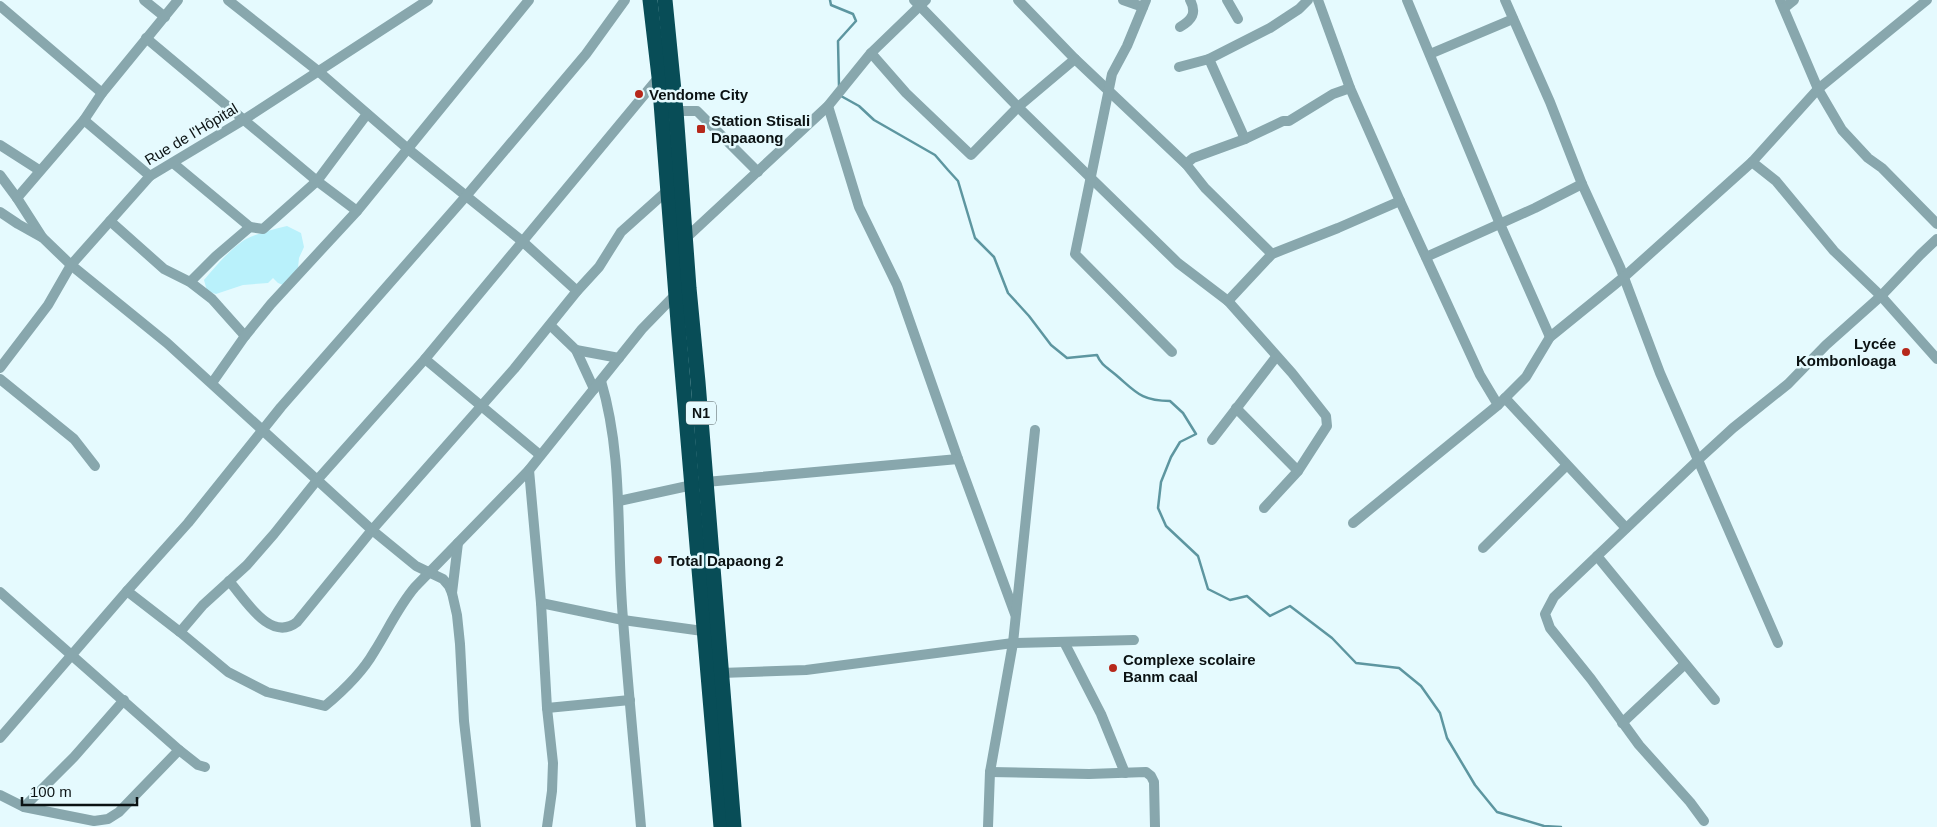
<svg xmlns="http://www.w3.org/2000/svg" width="1937" height="827" viewBox="0 0 1937 827" font-family="Helvetica,sans-serif">
	<rect width="100%" height="100%" fill="#e5fafe"/>
	<path fill="#b9f1fb" d="M 287,226 L 301,233 L 304,247 L 299,258 L 298,268 L 283,285 L 278,283 L 273,278 L 268,283 L 243,285 L 216,294 L 207,291 L 204,280 C 214,268 232,247 246,239 C 259,233 273,229 287,226 Z"/>
	<g fill="none" stroke-linecap="round" stroke-linejoin="round">
		<g stroke="#5d96a0" stroke-width="2.5">
			<path d="M 830,0 L 831,5 L 853,14 L 856,21 L 838,41 L 839,86"/>
			<path d="M 841,96 L 859,106 L 874,120 L 935,155 L 948,170 L 958,181 L 975,238 L 994,257 L 1008,293 L 1029,316 L 1051,345 L 1067,358 L 1097,355 C 1101,365 1108,368 1116,375 C 1136,392 1141,401 1170,401 L 1183,413 L 1196,434 L 1180,442 L 1171,457 L 1161,482 L 1158,508 L 1166,526 L 1198,556 L 1208,589 L 1230,600 L 1247,596 L 1270,616 L 1290,606 L 1332,638 L 1356,663 L 1399,668 L 1421,686 L 1440,713 L 1447,738 L 1475,785 L 1497,812 L 1544,826 L 1561,827"/>
		</g>
		<g stroke="#88a7ad" stroke-width="10">
			<path d="M 144,0 L 165,17"/>
			<path d="M 228,0 L 318,71 L 408,149 L 522,241 L 577,291"/>
			<path d="M 914,0 L 1018,107 L 1178,263 L 1228,301 L 1292,373 L 1326,416 L 1327,426 L 1298,471 L 1264,508"/>
			<path d="M 1018,0 L 1075,59 L 1186,164 L 1205,188 L 1272,254"/>
			<path d="M 1123,0 L 1143,7"/>
			<path d="M 1146,0 L 1127,46 L 1112,74 L 1075,254 L 1172,352"/>
			<path d="M 1227,0 L 1238,19"/>
			<path d="M 1318,0 L 1350,88 L 1400,201 L 1480,375 L 1498,405"/>
			<path d="M 1407,0 L 1500,224 L 1550,337"/>
			<path d="M 1505,0 L 1550,102 L 1582,184 L 1620,267 L 1660,373 L 1778,643"/>
			<path d="M 1780,0 L 1818,89 L 1842,130 L 1868,158 L 1882,168 L 1937,224"/>
			<path d="M 0,6 L 102,93"/>
			<path d="M 1784,8 L 1794,0"/>
			<path d="M 1180,27 C 1192,20 1197,13 1190,0"/>
			<path d="M 146,38 L 317,181 L 357,211"/>
			<path d="M 871,53 L 906,93 L 971,155 L 1018,107 L 1075,59"/>
			<path d="M 1430,54 L 1513,19"/>
			<path d="M 1209,59 L 1270,28 L 1299,9 L 1308,0"/>
			<path d="M 1179,67 L 1209,59 L 1245,139"/>
			<path d="M 828,106 L 859,207 L 897,285 L 958,459 L 1015,614"/>
			<path d="M 676,111 L 697,111 L 758,172"/>
			<path d="M 84,120 L 150,176"/>
			<path d="M 0,145 L 39,170"/>
			<path d="M 1752,162 L 1818,89 L 1927,0"/>
			<path d="M 173,163 L 250,227"/>
			<path d="M 1186,164 L 1193,158 L 1245,139 L 1283,121 L 1289,121 L 1333,94 L 1350,88"/>
			<path d="M 0,175 L 17,198 L 42,237"/>
			<path d="M 17,198 L 84,120 L 102,93 L 178,0"/>
			<path d="M 0,212 L 18,224 L 43,238 L 71,265 L 167,343 L 372,530 L 416,566 L 443,579 L 449,586 L 452,593 L 457,615 L 460,644 L 464,721 L 476,827"/>
			<path d="M 110,221 L 164,269 L 190,282 L 212,299 L 245,336"/>
			<path d="M 686,238 L 828,106 L 871,53 L 926,0"/>
			<path d="M 1426,257 L 1535,208 L 1582,184"/>
			<path d="M 190,282 L 216,256 L 250,227 L 263,229 L 317,181 L 367,114"/>
			<path d="M 1228,301 L 1272,254 L 1338,228 L 1400,201"/>
			<path d="M 550,325 L 576,350 L 594,389"/>
			<path d="M 576,350 L 619,358"/>
			<path d="M 425,359 L 540,455"/>
			<path d="M 0,368 L 48,305 L 71,265 L 150,176 L 245,119 L 428,0"/>
			<path d="M 0,379 L 74,439 L 95,466"/>
			<path d="M 601,381 C 624,458 616,539 623,619 C 628,688 635,758 641,827"/>
			<path d="M 212,383 L 245,336 L 271,304 L 357,211 L 529,0"/>
			<path d="M 1505,398 L 1626,528"/>
			<path d="M 1236,408 L 1298,471"/>
			<path d="M 1212,440 L 1276,357"/>
			<path d="M 529,470 L 541,603 L 547,708 L 553,763 L 552,791 L 547,827"/>
			<path d="M 619,501 L 706,482 L 958,459"/>
			<path d="M 1353,523 L 1498,405 L 1526,377 L 1550,337 L 1624,277 L 1752,162 L 1776,181 L 1834,251 L 1881,296 L 1937,359"/>
			<path d="M 1483,548 L 1566,466"/>
			<path d="M 1597,556 L 1715,700"/>
			<path d="M 229,581 C 245,599 270,643 297,622 L 372,530 L 514,369 L 577,291 L 599,267 L 621,232 L 668,190"/>
			<path d="M 127,591 L 180,632 L 228,672 L 267,692 L 325,706 C 343,691 362,673 374,652 C 388,630 398,607 415,587 L 529,470 L 642,329 L 677,293"/>
			<path d="M 0,592 L 179,750 L 198,765 L 205,767"/>
			<path d="M 452,593 L 458,543"/>
			<path d="M 541,603 L 623,620 L 710,632"/>
			<path d="M 180,632 L 203,605 L 247,565 L 274,534 L 318,479 L 425,359 L 659,77"/>
			<path d="M 1064,642 L 1101,714 L 1125,773"/>
			<path d="M 721,673 L 806,670 L 1013,643 L 1134,640"/>
			<path d="M 547,708 L 630,700"/>
			<path d="M 1622,723 L 1685,664"/>
			<path d="M 0,738 L 127,591 L 188,523 L 281,407 L 467,195 L 586,54 L 625,0"/>
			<path d="M 990,772 L 1089,774 L 1146,772 L 1151,776 L 1154,782 L 1155,827"/>
			<path d="M 0,795 L 24,807 L 94,821 L 108,819 L 119,812 L 179,750"/>
			<path d="M 24,807 L 74,757 L 124,700"/>
			<path d="M 1704,821 L 1690,802 L 1639,745 L 1591,679 L 1550,628 L 1545,614 L 1554,597 L 1698,460 L 1733,428 L 1788,384 L 1826,345 L 1881,296 L 1920,255 L 1937,239"/>
			<path d="M 988,827 L 990,772 L 1013,643 L 1035,430"/>
		</g>
		<g stroke="#084d57" stroke-width="15">
			<path d="M 650,0 L 659,77 L 679,335 L 721,827"/>
			<path d="M 665,0 L 676,111 L 689,288 L 698,382 L 734,827"/>
		</g>
	</g>
	<g fill="#b6281b" stroke="#e5fafe" stroke-width="2">
		<circle cx="639" cy="94" r="5"/>
		<rect x="696" y="124" width="10" height="10" rx="2.5"/>
		<circle cx="1906" cy="352" r="5"/>
		<circle cx="658" cy="560" r="5"/>
		<circle cx="1113" cy="668" r="5"/>
	</g>
	<g text-anchor="middle" dominant-baseline="central" stroke-width="5" stroke-linejoin="round" paint-order="stroke">
		<rect fill="#e5fafe" stroke="#4c585a" stroke-width="1" x="686" y="401.5" width="30" height="23" rx="4"/>
		<g font-size="14" font-weight="bold" fill="#0b1213">
			<text x="701" y="413">N1</text>
		</g>
		<g font-size="15" font-weight="bold" fill="#0b1213" stroke="#e5fafe" text-anchor="start">
			<text x="649" y="94">Vendome City</text>
			<text x="711" y="120">Station Stisali<tspan x="711" dy="17">Dapaaong</tspan></text>
			<text x="1896" y="343" text-anchor="end">Lycée<tspan x="1896" dy="17">Kombonloaga</tspan></text>
			<text x="668" y="560">Total Dapaong 2</text>
			<text x="1123" y="659">Complexe scolaire<tspan x="1123" dy="17">Banm caal</tspan></text>
		</g>
		<g font-size="15" fill="#0b1213" stroke="#e5fafe">
			<text transform="translate(191 134) rotate(-31)">Rue de l'Hôpital</text>
		</g>
	</g>
	<path d="M22 797v8h115v-8" fill="none" stroke="#0b1213" stroke-width="2.5"/>
	<text x="30" y="797" font-size="15" fill="#0b1213" stroke="#e5fafe" stroke-width="4" paint-order="stroke">100 m</text>
</svg>
